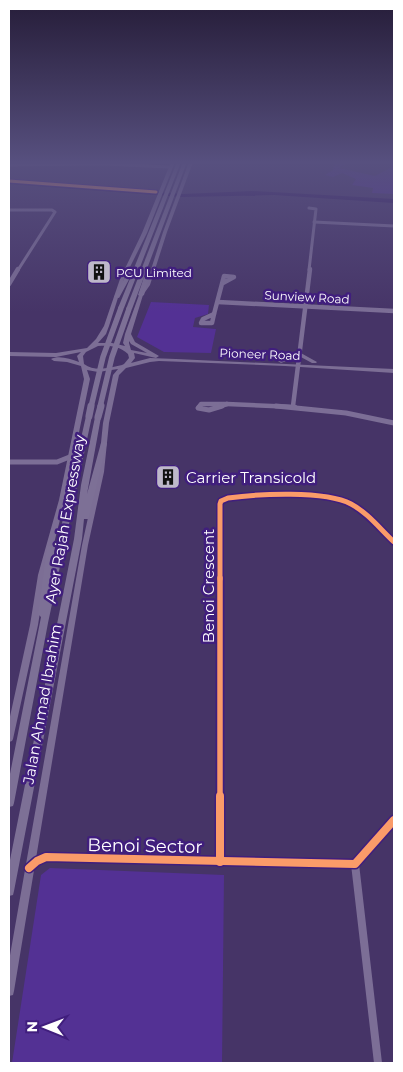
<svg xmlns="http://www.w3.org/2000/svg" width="403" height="1072" viewBox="0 0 403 1072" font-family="Montserrat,sans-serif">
	<rect width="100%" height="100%" fill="#463467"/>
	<g fill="#533194">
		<path d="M 335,162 L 348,162 L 339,168 L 375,176 L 392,167 L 390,162 L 394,162 L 394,194 L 372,193 L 373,188 L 352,185 L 356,179 L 342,173 L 333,177 L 325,175 L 333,170 Z"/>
		<path d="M 151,302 L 209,305 L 208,314 L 195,318 L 193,327 L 216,329 L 211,353 L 164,352 L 137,337 Z"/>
		<path d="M 50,868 L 224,875 L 222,1063 L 12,1063 L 41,875 Z"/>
	</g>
	<path fill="#30175d" d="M 9,182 L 183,194 L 253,191 L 394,199 L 394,203 L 274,195 L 182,197 L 9,184 Z"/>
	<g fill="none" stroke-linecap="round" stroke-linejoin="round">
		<g stroke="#7c6e96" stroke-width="3">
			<path d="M 9,165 L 104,164 L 170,167"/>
			<path d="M 309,208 L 316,209 L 309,270"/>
			<path d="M 9,210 L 52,210 L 55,212 L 18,270"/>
			<path d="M 314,222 L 394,226"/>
		</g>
		<g stroke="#7c6e96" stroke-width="4.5">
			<path d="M 9,284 L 18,269"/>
			<path d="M 218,302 L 394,311"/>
			<path d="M 214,314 L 212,323 L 201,323 L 203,319 Z"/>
			<path d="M 214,314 L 224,276 L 234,277 L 223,283"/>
			<path d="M 227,404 L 295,407"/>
			<path d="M 293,406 L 310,269"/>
			<path d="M 199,407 L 201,404 L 227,404"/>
			<path d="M 218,407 L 227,404"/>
		</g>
		<g stroke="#7c6e96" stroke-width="5">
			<path d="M 200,406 L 198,408 L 209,410 L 222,406"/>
			<path d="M 276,406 L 346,413 L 394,423"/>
			<path d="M 9,462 L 57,462 L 72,456"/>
			<path d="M 220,579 L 220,504 L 221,501 L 228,498 C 257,494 325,490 351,504 C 368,513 380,529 394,542"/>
		</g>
		<path stroke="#7c6e96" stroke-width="7" d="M 220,578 L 220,797"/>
		<g stroke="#7c6e96" stroke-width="8">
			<path d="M 220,796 L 220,862"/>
			<path d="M 355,864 L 378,1063"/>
			<path d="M 30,866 L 46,857 L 355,864 L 394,820"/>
		</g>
		<g fill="#7c6e95" fill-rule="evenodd">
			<path d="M 171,162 L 175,162 L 147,233 L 124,279 L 109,326 L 106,334 L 98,343 L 112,343 L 125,346 L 123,343 L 125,334 L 139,295 L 146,285 L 163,232 L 189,162 L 193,162 L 167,232 L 150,285 L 143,295 L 131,334 L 135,342 L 159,356 L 156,358 L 134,353 L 135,358 L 131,363 L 150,358 L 176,359 L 372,368 L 394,369 L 394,373 L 285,366 L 159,361 L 150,362 L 126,368 L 119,375 L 109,423 L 104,472 L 88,545 L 14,991 L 13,995 L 9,996 L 9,961 L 82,545 L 98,472 L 103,423 L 113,375 L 118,369 L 98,372 L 87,370 L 90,379 L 65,500 L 46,575 L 38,625 L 13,739 L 12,741 L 9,742 L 9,721 L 30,625 L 38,575 L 59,500 L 84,379 L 81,366 L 67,362 L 54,361 L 51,359 C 59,355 70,359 79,362 L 77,356 L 81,352 L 56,357 L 9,356 L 9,352 L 56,353 L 87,348 L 96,339 L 104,326 L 120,279 L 142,233 ZM 129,341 L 131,344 L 147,353 L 131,350 L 129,343 ZM 98,346 C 110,345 119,346 128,354 L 129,358 L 124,364 L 122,365 C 109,368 95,372 84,364 L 83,356 L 86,352 Z"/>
			<path d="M 299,352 L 317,362 L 316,363 L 312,363 L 299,356 L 281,363 L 278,361 Z"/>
		</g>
		<g fill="#7d7096" fill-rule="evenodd">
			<path d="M 177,162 L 181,162 L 124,308 L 119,309 L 118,308 L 132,274 L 119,298 L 114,297 L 128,272 L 132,273 Z"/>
			<path d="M 183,162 L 187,162 L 132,309 L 127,310 L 126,309 Z"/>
			<path d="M 191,162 L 193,163 L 186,178 L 183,179 L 189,163 Z"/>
			<path d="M 144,277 L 149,278 L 144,295 L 141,297 L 138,295 Z"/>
			<path d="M 89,414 L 92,416 L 48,623 L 14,803 L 13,806 L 9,807 L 9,779 L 41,617 L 38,614 L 47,547 L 51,545 L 55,547 L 52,568 L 86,416 Z"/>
			<path d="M 98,415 L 101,417 L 87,494 L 101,443 L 104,441 L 107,443 L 89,517 L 88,519 L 84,519 L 82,539 L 14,891 L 13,895 L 9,896 L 9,865 L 74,539 L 81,485 L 95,417 Z"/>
		</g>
		<g stroke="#7d7096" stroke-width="5.5">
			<path d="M 91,407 L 103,357 L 121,308"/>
			<path d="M 100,407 L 112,357 L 129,309"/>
		</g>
		<g stroke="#7d7096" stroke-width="7">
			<path d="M 89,416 L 91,406"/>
			<path d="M 98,417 L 101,406"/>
		</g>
		<defs>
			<path id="cycleway-far3" d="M 9,181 L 156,192"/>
			<path id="cycleway-far2" d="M 220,579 L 220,504 L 221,501 L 228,498 C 257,494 325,490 351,504 C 368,513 380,529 394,542"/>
			<path id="cycleway-far1" d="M 220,578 L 220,797"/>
			<g id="cycleway">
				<path d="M 220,796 L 220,862"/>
				<path d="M 29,868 L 37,861 L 46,857 L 355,864 L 394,820"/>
			</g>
		</defs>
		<use href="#cycleway-far3" stroke="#401e7d" stroke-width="5"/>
		<use href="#cycleway-far2" stroke="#401e7d" stroke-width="8"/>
		<use href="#cycleway-far1" stroke="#401e7d" stroke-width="9"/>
		<use href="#cycleway" stroke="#401e7d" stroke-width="11"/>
		<use href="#cycleway-far3" stroke="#fa9b69" stroke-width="3"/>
		<use href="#cycleway-far2" stroke="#fa9b69" stroke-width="5"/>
		<use href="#cycleway-far1" stroke="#fa9b69" stroke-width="5.5"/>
		<use href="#cycleway" stroke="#fa9b69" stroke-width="8"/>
	</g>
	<linearGradient id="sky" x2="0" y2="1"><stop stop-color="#261d39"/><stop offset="0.52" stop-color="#57507f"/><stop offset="1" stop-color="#57507f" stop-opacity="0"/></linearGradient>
	<rect width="403" height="312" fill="url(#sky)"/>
	<defs>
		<symbol id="building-square" viewBox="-11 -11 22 22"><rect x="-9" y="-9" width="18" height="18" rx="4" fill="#beb8ca" stroke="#401e7d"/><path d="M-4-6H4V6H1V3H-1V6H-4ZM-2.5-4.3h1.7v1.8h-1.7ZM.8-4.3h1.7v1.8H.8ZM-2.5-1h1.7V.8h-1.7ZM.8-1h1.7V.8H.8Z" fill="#111"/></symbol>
	</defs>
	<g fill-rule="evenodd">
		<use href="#building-square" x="85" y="258" width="28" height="28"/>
		<use href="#building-square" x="154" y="463" width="28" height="28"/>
	</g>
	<g text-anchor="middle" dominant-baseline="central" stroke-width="5" stroke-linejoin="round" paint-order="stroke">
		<g font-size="12" fill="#fff" stroke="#401e7d" text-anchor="start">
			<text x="116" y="272">PCU Limited</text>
		</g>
		<g font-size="12" fill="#fff" stroke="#401e7d">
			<text transform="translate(307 297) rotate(3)">Sunview Road</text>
			<text transform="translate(260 354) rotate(2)">Pioneer Road</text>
		</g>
		<g font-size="15" fill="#fff" stroke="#401e7d" text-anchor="start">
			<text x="186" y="477">Carrier Transicold</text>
		</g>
		<g font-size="15" fill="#fff" stroke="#401e7d">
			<text transform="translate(65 519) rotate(-80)">Ayer Rajah Expressway</text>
			<text transform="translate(208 586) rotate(-90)">Benoi Crescent</text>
			<text transform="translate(42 704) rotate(-80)">Jalan Ahmad Ibrahim</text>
		</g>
		<g font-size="18" fill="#fff" stroke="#401e7d">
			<text transform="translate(145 846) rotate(1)">Benoi Sector</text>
		</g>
	</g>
	<rect width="403" height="1072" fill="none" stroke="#ffffff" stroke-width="20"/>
	<g transform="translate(45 1027) rotate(271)" stroke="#401e7d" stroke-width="4" paint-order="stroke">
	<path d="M0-4L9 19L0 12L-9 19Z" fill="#ffffff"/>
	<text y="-8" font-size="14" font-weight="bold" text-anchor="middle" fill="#ffffff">N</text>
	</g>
</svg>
